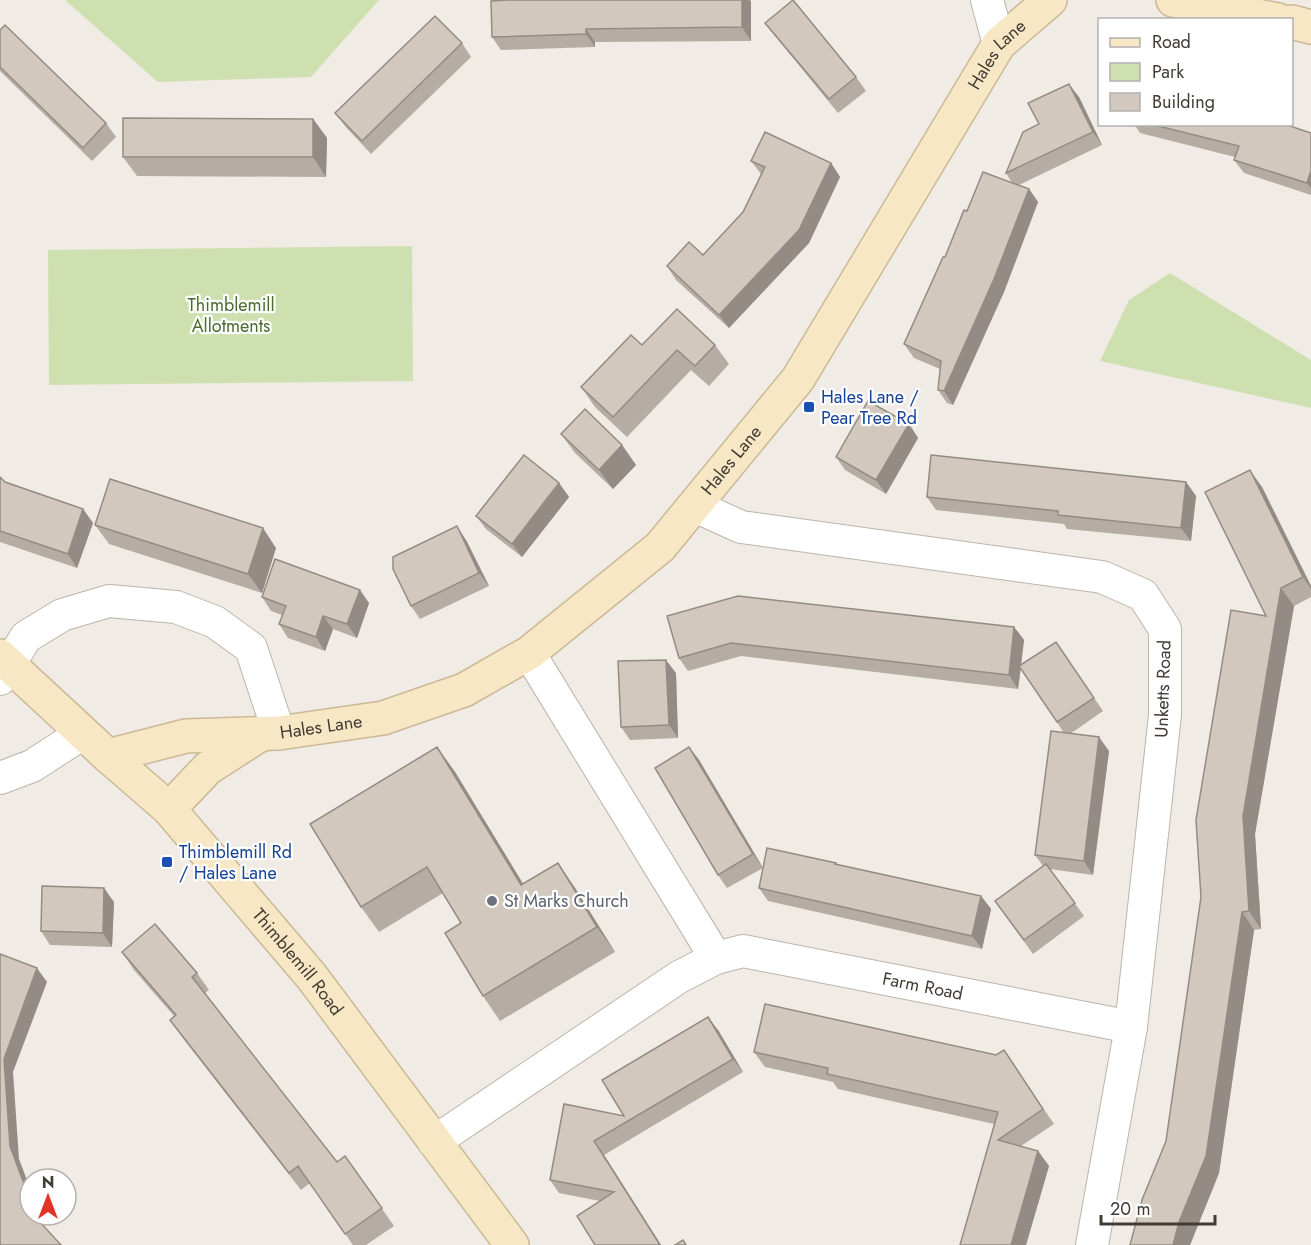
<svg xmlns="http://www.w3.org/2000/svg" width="1311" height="1245" viewBox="0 0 1311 1245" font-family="Jost,sans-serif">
	<rect width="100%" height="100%" fill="#f0ebe4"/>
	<g fill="#cfe0b0">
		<path d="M 65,0 L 379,0 L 311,77 L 158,82 Z"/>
		<path d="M 412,246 L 413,381 L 49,385 L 48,250 Z"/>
		<path d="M 1170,273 L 1311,360 L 1311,408 L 1100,361 L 1129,300 Z"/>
	</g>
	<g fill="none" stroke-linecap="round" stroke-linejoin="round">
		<defs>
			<g id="street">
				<path d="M 987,0 L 999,44"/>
				<path d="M 695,506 L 741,527 L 1102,577 L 1143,595 L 1165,629 L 1165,715 L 1131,1027 L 1092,1245"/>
				<path d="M 529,653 L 716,958"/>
				<path d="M 0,679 L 26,637 L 62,615 L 109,601 L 176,607 L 215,622 L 251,648 L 279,733"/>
				<path d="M 0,778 L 32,766 L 83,733"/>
				<path id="s1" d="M 434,1142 L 679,977 L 716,958 L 743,951 L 1131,1027"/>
			</g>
			<g id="secondary">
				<path d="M 1173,0 L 1278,20"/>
				<path d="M 1292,22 L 1311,27"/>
				<path id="s2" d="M 0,656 L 108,756 L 169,809 L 312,977 L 512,1245"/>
				<path id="s3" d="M 108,756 L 186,736 L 279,733 L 383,718 L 464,690 L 529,653 L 660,547 L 798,379 L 999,44 L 1050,0"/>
				<path d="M 169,809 L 208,768 L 261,734"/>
			</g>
		</defs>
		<use href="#street" stroke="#bdb4aa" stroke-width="34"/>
		<use href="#secondary" stroke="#cbb997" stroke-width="36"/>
		<use href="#street" stroke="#fff" stroke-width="32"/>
		<use href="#secondary" stroke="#f8e7c5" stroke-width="33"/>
	</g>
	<g fill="#b5aca3">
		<path d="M 507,0 L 750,0 L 751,2 L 751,41 L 595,42 L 595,47 L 501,50 L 492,37 Z"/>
		<path d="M 765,23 L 856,77 L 866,91 L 838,113 L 775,36 Z"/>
		<path d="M 0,30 L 106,123 L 116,137 L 92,161 L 0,71 Z"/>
		<path d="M 462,43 L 471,57 L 371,154 L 345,126 L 335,113 Z"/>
		<path d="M 1079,97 L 1102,145 L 1019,185 L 1029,189 L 1038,202 L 1004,292 L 953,405 L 947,403 L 938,390 L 940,369 L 914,358 L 904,344 L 967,211 L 1012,183 L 1006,173 L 1039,124 Z"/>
		<path d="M 313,119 L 327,138 L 326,177 L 137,176 L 123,157 Z"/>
		<path d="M 1134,124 L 1284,124 L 1311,133 L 1311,195 L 1244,173 L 1234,160 L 1235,157 L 1140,133 Z"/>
		<path d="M 751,161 L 831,163 L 840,177 L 809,243 L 729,328 L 676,280 L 667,266 L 703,255 L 743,212 L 761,174 Z"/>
		<path d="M 642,345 L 715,345 L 729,364 L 709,386 L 691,370 L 627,437 L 595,407 L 581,387 Z"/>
		<path d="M 909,424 L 918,438 L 886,494 L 845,470 L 836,457 Z"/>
		<path d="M 561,434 L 622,445 L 636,465 L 613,489 L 575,453 Z"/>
		<path d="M 0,477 L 5,482 L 83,509 L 93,523 L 77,568 L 0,542 Z"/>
		<path d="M 1186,482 L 1196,496 L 1191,541 L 1067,529 L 1064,524 L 936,510 L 927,497 Z"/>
		<path d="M 559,483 L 569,497 L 522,557 L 486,529 L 476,516 Z"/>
		<path d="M 1262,487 L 1311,586 L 1311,597 L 1294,606 L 1255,834 L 1261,929 L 1254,930 L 1219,1173 L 1190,1245 L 1130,1245 L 1166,1141 L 1266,616 Z"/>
		<path d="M 95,525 L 276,548 L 262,593 L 109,544 Z"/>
		<path d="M 466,540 L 489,586 L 420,619 L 411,606 Z"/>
		<path d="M 262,597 L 369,603 L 357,638 L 333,629 L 325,651 L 288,638 L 279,624 L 282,615 L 271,611 Z"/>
		<path d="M 667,616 L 1014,627 L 1024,640 L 1021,665 L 1056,642 L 1103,711 L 1070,734 L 1109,751 L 1093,875 L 1050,869 L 1084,916 L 1033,954 L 1004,914 L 1043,866 L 1035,855 L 1064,733 L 1021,668 L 1018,689 L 741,656 L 688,671 L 679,658 Z"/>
		<path d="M 676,673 L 678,738 L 630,740 L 621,727 Z"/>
		<path d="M 437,747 L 455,772 L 523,884 L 558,863 L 575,888 L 615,952 L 500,1021 L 483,996 L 461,923 L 443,893 L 379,932 L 361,907 Z"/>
		<path d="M 689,747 L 699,760 L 763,868 L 727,888 L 718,875 Z"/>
		<path d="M 836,863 L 837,865 L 981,896 L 991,909 L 982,949 L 768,901 L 759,888 Z"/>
		<path d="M 114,902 L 112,947 L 50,945 L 41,931 Z"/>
		<path d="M 122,952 L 197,973 L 209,990 L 205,993 L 337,1162 L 345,1156 L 394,1226 L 366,1245 L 353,1245 L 310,1183 L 301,1190 L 182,1037 L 170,1020 L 174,1016 L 134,970 Z"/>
		<path d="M 718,1030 L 743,1072 L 604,1155 L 661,1245 L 595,1245 L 600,1201 L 559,1193 L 550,1180 L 624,1116 Z"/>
		<path d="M 1004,1050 L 1054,1124 L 1021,1146 L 1038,1151 L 1049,1166 L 1026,1245 L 960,1245 L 994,1124 L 838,1089 L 833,1082 L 765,1067 L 754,1052 L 996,1055 Z"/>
	</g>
	<g fill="#948c84">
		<path d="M 742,0 L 750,0 L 751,2 L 751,41 L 742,27 Z"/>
		<path d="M 586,29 L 595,42 L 595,47 L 586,34 Z"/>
		<path d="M 1069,84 L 1079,97 L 1102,145 L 1093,132 Z"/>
		<path d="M 313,119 L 327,138 L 326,177 L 313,157 Z"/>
		<path d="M 831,163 L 840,177 L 809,243 L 729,328 L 719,315 Z"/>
		<path d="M 1310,173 L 1311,174 L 1311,189 L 1307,183 Z"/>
		<path d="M 1029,189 L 1038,202 L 1004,292 L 953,405 L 944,391 Z"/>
		<path d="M 909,424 L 918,438 L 886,494 L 876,480 Z"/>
		<path d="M 622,445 L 636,465 L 613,489 L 599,470 Z"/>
		<path d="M 1250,470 L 1262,487 L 1311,586 L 1311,589 L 1303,577 Z"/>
		<path d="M 1186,482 L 1196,496 L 1191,541 L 1181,528 Z"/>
		<path d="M 559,483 L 569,497 L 522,557 L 512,544 Z"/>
		<path d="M 83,509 L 93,523 L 77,568 L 68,554 Z"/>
		<path d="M 457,526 L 466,540 L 489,586 L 479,573 Z"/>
		<path d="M 263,528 L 276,548 L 262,593 L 248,574 Z"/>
		<path d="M 1281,588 L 1294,606 L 1255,834 L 1261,929 L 1249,911 L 1243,816 Z"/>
		<path d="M 360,590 L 369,603 L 357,638 L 347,624 Z"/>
		<path d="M 323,616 L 333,629 L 325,651 L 316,637 Z"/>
		<path d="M 1014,627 L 1024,640 L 1018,689 L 1009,675 Z"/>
		<path d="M 666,660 L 676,673 L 678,738 L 669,725 Z"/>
		<path d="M 1099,737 L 1109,751 L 1093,875 L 1084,861 Z"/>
		<path d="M 437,747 L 455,772 L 539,910 L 521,885 Z"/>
		<path d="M 689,747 L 699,760 L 763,868 L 753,854 Z"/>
		<path d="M 558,863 L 575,888 L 615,952 L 597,927 Z"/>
		<path d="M 104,888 L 114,902 L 112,947 L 103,933 Z"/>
		<path d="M 981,896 L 991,909 L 982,949 L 972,936 Z"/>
		<path d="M 1242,912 L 1254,930 L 1219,1173 L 1190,1245 L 1173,1245 Z"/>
		<path d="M 37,968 L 47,982 L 13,1072 L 19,1159 L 30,1188 L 30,1200 L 10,1146 L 4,1059 Z"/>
		<path d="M 708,1017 L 718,1030 L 743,1072 L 733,1059 Z"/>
		<path d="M 594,1141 L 604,1155 L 661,1245 L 660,1245 Z"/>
		<path d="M 1038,1151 L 1049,1166 L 1026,1245 L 1011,1245 Z"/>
		<path d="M 36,1215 L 40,1215 L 47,1233 L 37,1219 Z"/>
	</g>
	<g fill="#d3c8bd" stroke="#948c84" stroke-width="1.5">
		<path d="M 507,0 L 742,0 L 742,27 L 586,29 L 586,34 L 492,37 L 491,1 Z"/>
		<path d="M 793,0 L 856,77 L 829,99 L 765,23 Z"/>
		<path d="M 435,16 L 462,43 L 362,141 L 335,113 Z"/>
		<path d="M 5,25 L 106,123 L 83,148 L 0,67 L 0,30 Z"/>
		<path d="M 1069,84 L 1093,132 L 1006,173 L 1023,132 L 1039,124 L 1028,103 Z"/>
		<path d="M 123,118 L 313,119 L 313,157 L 123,157 Z"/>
		<path d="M 1150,124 L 1284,124 L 1311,133 L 1311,173 L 1310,173 L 1307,183 L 1234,160 L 1239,146 Z"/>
		<path d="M 765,132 L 831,163 L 799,230 L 719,315 L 667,266 L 689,242 L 703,255 L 743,212 L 765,167 L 751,161 Z"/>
		<path d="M 983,172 L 1029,189 L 994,279 L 944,391 L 938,390 L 941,361 L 904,344 L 943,257 L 945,257 L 964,210 L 967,211 Z"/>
		<path d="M 677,309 L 715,345 L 695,366 L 677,350 L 613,417 L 581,387 L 631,335 L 642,345 Z"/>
		<path d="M 868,401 L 909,424 L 876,480 L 836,457 Z"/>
		<path d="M 585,409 L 622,445 L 599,470 L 561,434 Z"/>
		<path d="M 524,455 L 559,483 L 512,544 L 476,516 Z"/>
		<path d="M 931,455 L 1186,482 L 1181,528 L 1058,515 L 1058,511 L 927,497 Z"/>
		<path d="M 1250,470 L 1303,577 L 1281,588 L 1243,816 L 1249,911 L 1242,912 L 1206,1156 L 1179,1222 L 1173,1245 L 1130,1245 L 1142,1200 L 1166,1141 L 1201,897 L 1196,820 L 1231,610 L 1266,616 L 1205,492 Z"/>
		<path d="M 0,477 L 5,482 L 83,509 L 68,554 L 0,531 Z"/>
		<path d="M 110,479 L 263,528 L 248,574 L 95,525 Z"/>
		<path d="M 457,526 L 479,573 L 411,606 L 393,569 L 393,557 Z"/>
		<path d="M 275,559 L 360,590 L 347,624 L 323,616 L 316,637 L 279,624 L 286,606 L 262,597 Z"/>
		<path d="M 738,596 L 1014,627 L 1009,675 L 731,643 L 679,658 L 667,616 Z"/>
		<path d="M 1056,642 L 1094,698 L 1057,722 L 1019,666 Z"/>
		<path d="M 666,660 L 669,725 L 621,727 L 618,661 Z"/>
		<path d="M 1051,731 L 1099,737 L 1084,861 L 1035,855 Z"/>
		<path d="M 437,747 L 521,885 L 558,863 L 597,927 L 483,996 L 445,933 L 461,923 L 427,867 L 361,907 L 310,824 Z"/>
		<path d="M 689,747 L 753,854 L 718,875 L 655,768 Z"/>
		<path d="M 767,848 L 836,863 L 835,864 L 981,896 L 972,936 L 759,888 Z"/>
		<path d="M 1046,864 L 1075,903 L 1024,940 L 995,901 Z"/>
		<path d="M 42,886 L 104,888 L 103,933 L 41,931 Z"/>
		<path d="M 155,924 L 197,973 L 192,977 L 337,1162 L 345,1156 L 382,1208 L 345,1234 L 298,1166 L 289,1173 L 170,1020 L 176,1015 L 122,952 Z"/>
		<path d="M 0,954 L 37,968 L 4,1059 L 10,1146 L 30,1200 L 30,1215 L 36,1215 L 37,1219 L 61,1245 L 1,1245 L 0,1243 Z"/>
		<path d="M 765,1004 L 996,1055 L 1004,1050 L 1043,1109 L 998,1140 L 1038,1151 L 1011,1245 L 960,1245 L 998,1112 L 827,1074 L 828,1068 L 754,1052 Z"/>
		<path d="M 708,1017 L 733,1059 L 594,1141 L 660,1245 L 595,1245 L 577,1216 L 614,1192 L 550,1180 L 564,1104 L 624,1116 L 602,1080 Z"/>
		<path d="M 683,1240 L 686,1245 L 675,1245 Z"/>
	</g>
	<g fill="#1a4fb4" stroke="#fff" stroke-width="2">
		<rect x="803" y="401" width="12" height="12" rx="3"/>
		<rect x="161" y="856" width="12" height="12" rx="3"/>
	</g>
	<circle fill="#6b7280" stroke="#fff" stroke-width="2" cx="492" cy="901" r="6"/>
	<g text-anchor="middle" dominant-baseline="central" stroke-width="4.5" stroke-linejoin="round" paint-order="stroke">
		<g font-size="18" fill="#413b34" stroke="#fff">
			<text stroke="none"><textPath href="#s3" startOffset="1206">Hales Lane</textPath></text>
			<text stroke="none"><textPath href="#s3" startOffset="720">Hales Lane</textPath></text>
			<text transform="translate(1163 689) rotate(-88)">Unketts Road</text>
			<text stroke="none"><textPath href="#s3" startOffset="216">Hales Lane</textPath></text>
			<text stroke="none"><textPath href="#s2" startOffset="428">Thimblemill Road</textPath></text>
			<text stroke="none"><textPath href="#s1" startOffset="548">Farm Road</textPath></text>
		</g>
		<g font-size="18" fill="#4b6b2f" stroke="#fff">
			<text x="231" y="305">Thimblemill<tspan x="231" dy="21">Allotments</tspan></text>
		</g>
		<g font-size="18" fill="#164399" stroke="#fff" text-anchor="start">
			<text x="821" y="397">Hales Lane /<tspan x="821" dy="21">Pear Tree Rd</tspan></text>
			<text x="179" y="852">Thimblemill Rd<tspan x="179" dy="21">/ Hales Lane</tspan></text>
		</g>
		<g font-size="18" fill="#5b616d" stroke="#fff" text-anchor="start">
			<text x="504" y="901">St Marks Church</text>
		</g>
	</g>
	<rect x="1098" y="18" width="195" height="108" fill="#ffffff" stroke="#b3b1ae" stroke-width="1.5"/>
	<rect x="1110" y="38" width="30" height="9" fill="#f8e7c5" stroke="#b3b1ae" stroke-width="1.5"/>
	<text x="1152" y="48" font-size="18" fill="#413b34">Road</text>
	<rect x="1110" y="63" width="30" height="18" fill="#cfe0b0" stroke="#b3b1ae" stroke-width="1.5"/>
	<text x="1152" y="78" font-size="18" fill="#413b34">Park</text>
	<rect x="1110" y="93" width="30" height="18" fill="#d3c8bd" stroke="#b3b1ae" stroke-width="1.5"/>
	<text x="1152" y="108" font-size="18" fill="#413b34">Building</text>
	<g transform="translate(48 1197)"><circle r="28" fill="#ffffff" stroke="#b3b1ae" stroke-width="1.5"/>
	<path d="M0-4.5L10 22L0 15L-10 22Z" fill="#e23328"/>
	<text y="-9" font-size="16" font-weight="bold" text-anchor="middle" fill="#413b34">N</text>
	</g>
	<path d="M1101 1215v9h114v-9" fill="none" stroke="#413b34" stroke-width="3"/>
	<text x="1110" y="1215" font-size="18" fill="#413b34" stroke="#ffffff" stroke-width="4.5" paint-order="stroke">20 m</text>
</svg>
